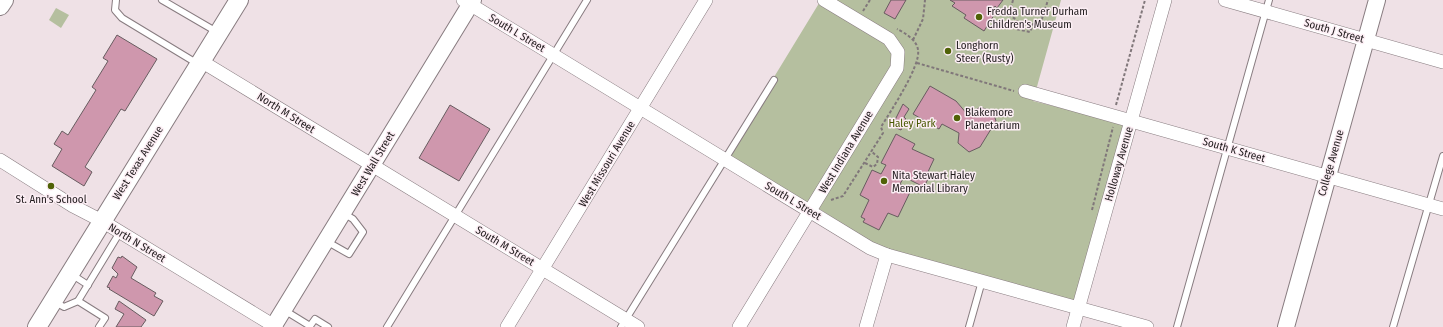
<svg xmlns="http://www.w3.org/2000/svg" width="1443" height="327" viewBox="0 0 1443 327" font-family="'Fira Sans Condensed',sans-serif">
	<rect width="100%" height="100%" fill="#efe1e6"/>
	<g fill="#b5bf9f">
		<path d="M 821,0 L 1061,0 L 1033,101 L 1126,124 L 1075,301 L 872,244 L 818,208 L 724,159 Z"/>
		<path d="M 56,8 L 69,15 L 61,28 L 49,20 Z"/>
	</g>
	<g fill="#cf97ad" stroke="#685c60">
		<path d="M 891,0 L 906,0 L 895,19 L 884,13 Z"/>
		<path d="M 950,0 L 1003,0 L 997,8 L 995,6 L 993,9 L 996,12 L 984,31 L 964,18 L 966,15 L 952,6 L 955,3 Z"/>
		<path d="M 117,35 L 157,59 L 125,111 L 121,109 L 85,167 L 92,172 L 84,186 L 52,166 L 62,149 L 54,144 L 62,131 L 68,135 L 96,90 L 92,87 L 108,61 L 103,58 Z"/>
		<path d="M 930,86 L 956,101 L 968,115 L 980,107 L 993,112 L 996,121 L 980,147 L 969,152 L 958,143 L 959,133 L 942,124 L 939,129 L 913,114 Z"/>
		<path d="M 903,104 L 909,109 L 904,117 L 906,119 L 903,122 L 905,123 L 901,130 L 892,126 Z"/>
		<path d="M 450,105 L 490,129 L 459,181 L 419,158 Z"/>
		<path d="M 896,134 L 915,144 L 912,149 L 934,159 L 927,174 L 930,175 L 924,187 L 904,177 L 900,184 L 911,190 L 898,217 L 888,213 L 879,230 L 863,222 L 865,219 L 861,217 L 869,200 L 860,195 L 872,170 L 881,174 L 886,165 L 881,163 Z"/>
		<path d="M 122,256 L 137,267 L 131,278 L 156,293 L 154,296 L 163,301 L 154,316 L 109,289 L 110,288 L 107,287 L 113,276 L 116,278 L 118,274 L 112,268 L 118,257 L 121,258 Z"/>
		<path d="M 119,301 L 146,320 L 141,327 L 116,327 L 124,314 L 115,309 Z"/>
	</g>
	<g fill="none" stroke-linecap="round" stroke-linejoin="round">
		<defs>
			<g id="service">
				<path d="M 116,0 L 115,10 L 122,18 L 198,64"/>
				<path d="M 162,0 L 217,32"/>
				<path d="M 326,241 L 349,254 L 363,232 L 353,219 L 343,213"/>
				<path d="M 71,274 L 88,285"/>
				<path d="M 78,301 L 120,232"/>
				<path d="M 55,302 L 64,307 L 78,301 L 105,318 L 99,327"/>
				<path d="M 284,310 L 310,326 L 315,319 L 328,327"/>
				<path d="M 387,327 L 587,0"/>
				<path d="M 621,327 L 774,80"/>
				<path d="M 969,327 L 982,281"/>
				<path d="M 1177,327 L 1269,0"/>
				<path d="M 1393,327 L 1443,156"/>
			</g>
			<g id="minor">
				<path d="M 463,0 L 870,248 L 887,255 L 1147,327"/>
				<path d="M 1225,0 L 1443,62"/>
				<path d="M 201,61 L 638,327"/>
				<path d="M 1025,91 L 1443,209"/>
				<path d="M 0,160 L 73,206 L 102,221 L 276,327"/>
				<path d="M 507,327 L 706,0"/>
				<path d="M 739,327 L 897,68 L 898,52 L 889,39 L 824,0"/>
				<path d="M 866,327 L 887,255"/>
				<path d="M 1073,327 L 1165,0"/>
			</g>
			<g id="tertiary">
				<path d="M 273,327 L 473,0"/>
				<path d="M 1286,327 L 1377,0"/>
			</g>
			<g id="secondary">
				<path d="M 0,6 L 4,0"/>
				<path d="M 37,327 L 239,0"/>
			</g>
		</defs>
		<use href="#service" stroke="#887c80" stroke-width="8"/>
		<use href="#minor" stroke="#887c80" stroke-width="14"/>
		<use href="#tertiary" stroke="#887c80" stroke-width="18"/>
		<use href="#secondary" stroke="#887c80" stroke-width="20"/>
		<g stroke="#80777a" stroke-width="2" stroke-dasharray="3 2" stroke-linecap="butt">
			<path d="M 1013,0 L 1009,15 L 1017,20 L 1016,29 L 1030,32 L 1033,24 L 1040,25 L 1048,0"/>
			<path d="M 863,11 L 870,0"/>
			<path d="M 913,40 L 923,19 L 925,0"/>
			<path d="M 917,63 L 1014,91"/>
			<path d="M 1116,105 L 1145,0"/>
			<path d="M 865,163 L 873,167 L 877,164 L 878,157 L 871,151"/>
			<path d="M 831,200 L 843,196 L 883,133 L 881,127 C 890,112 921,66 918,50 C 917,40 905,33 897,29"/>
			<path d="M 1092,210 L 1113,127"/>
		</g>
		<use href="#service" stroke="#fff" stroke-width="6"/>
		<use href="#minor" stroke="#fff" stroke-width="13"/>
		<use href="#tertiary" stroke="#fff" stroke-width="16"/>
		<use href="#secondary" stroke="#fff" stroke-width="18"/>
	</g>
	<g fill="#506207" stroke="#fceef4" stroke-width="1.5">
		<circle cx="979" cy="17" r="4"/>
		<circle cx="948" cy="51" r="4"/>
		<circle cx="957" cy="118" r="4"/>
		<circle cx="884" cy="181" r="4"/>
		<circle cx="51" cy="186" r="4"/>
	</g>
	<g text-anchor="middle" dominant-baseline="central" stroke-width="3" stroke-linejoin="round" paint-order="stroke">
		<g font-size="11" fill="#201b1d" stroke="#fceef4" text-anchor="start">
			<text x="987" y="11">Fredda Turner Durham<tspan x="987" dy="13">Children's Museum</tspan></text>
			<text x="956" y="45">Longhorn<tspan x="956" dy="13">Steer (Rusty)</tspan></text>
			<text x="965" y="112">Blakemore<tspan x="965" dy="13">Planetarium</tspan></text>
			<text x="892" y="175">Nita Stewart Haley<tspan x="892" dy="13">Memorial Library</tspan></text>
			<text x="51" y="199" text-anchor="middle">St. Ann's School</text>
		</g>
		<g font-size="11" fill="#201b1d" stroke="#fceef4">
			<text transform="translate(1334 31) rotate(16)">South J Street</text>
			<text transform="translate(517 33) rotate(31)">South L Street</text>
			<text transform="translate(286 113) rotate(32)">North M Street</text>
			<text transform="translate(1234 150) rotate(16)">South K Street</text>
			<text transform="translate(846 152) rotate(-59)">West Indiana Avenue</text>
			<text transform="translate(138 163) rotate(-58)">West Texas Avenue</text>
			<text transform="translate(1331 163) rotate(-74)">College Avenue</text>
			<text transform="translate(373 164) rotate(-59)">West Wall Street</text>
			<text transform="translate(607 164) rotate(-59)">West Missouri Avenue</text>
			<text transform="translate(1119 164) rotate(-74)">Holloway Avenue</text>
			<text transform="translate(793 201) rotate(31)">South L Street</text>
			<text transform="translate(137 243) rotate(31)">North N Street</text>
			<text transform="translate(505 246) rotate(31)">South M Street</text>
		</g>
		<g font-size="11" fill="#485800" stroke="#fceef4">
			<text x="912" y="123">Haley Park</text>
		</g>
	</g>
</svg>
